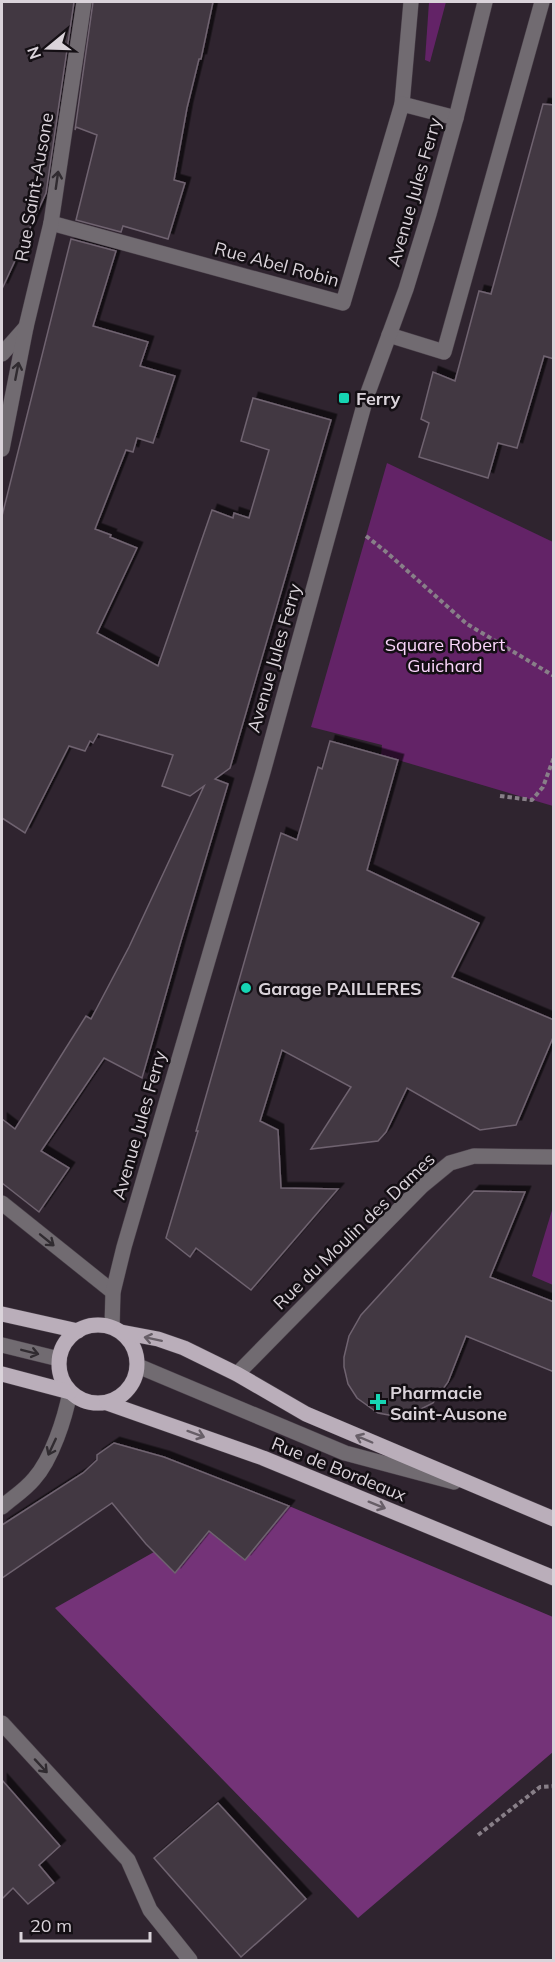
<svg xmlns="http://www.w3.org/2000/svg" width="555" height="1962" viewBox="0 0 555 1962" font-family="Mulish,sans-serif">
	<defs>
		<filter id="shadow"><feDropShadow dx="5.5" dy="-5.5" stdDeviation="0" flood-color="#0009"/></filter>
	</defs>
	<rect width="100%" height="100%" fill="#2f242f"/>
	<g fill="#632367">
		<path d="M 429,2 L 446,2 L 430,62 L 425,60 Z"/>
		<path d="M 387,463 L 553,542 L 553,806 L 381,755 L 382,745 L 311,727 Z"/>
		<path d="M 553,1207 L 553,1285 L 532,1276 Z"/>
	</g>
	<path fill="#743378" d="M 289,1506 L 553,1617 L 553,1752 L 358,1918 L 55,1608 L 154,1552 L 175,1572 L 210,1531 L 245,1560 Z"/>
	<g fill="#433843" stroke="#6f6370" stroke-width="1.5" filter="url(#shadow)">
		<path d="M 2,2 L 74,2 L 46,193 L 2,289 Z"/>
		<path d="M 93,2 L 213,2 L 201,59 L 199,59 L 187,108 L 174,180 L 185,183 L 168,239 L 123,226 L 121,232 L 76,220 L 97,135 L 76,127 L 75,130 Z"/>
		<path d="M 543,104 L 554,105 L 554,359 L 544,356 L 517,448 L 498,443 L 488,478 L 419,457 L 429,423 L 421,419 L 433,372 L 455,381 L 479,291 L 491,294 Z"/>
		<path d="M 71,239 L 116,251 L 93,326 L 148,342 L 140,366 L 175,376 L 153,443 L 137,438 L 133,452 L 126,450 L 95,529 L 111,535 L 110,537 L 137,548 L 97,633 L 158,666 L 212,510 L 233,518 L 234,513 L 249,518 L 269,450 L 241,441 L 253,398 L 331,420 L 230,768 L 215,779 L 228,784 L 181,941 L 142,1078 L 104,1058 L 41,1151 L 69,1168 L 39,1212 L 2,1183 L 2,1119 L 15,1129 L 86,1016 L 91,1019 L 129,947 L 204,786 L 190,796 L 162,786 L 173,755 L 98,734 L 93,743 L 90,741 L 85,751 L 69,746 L 25,833 L 2,818 L 2,516 Z"/>
		<path d="M 330,741 L 398,760 L 367,870 L 479,923 L 452,977 L 554,1020 L 554,1035 L 516,1125 L 480,1130 L 407,1088 L 386,1132 L 378,1141 L 311,1149 L 351,1087 L 282,1050 L 260,1121 L 278,1130 L 281,1188 L 338,1189 L 251,1290 L 196,1248 L 190,1257 L 166,1238 L 198,1131 L 196,1131 L 281,833 L 297,840 L 318,767 L 322,769 Z"/>
		<path d="M 474,1191 L 525,1192 L 490,1277 L 554,1302 L 554,1372 L 466,1336 L 448,1382 L 433,1403 L 411,1414 L 394,1416 L 378,1413 L 357,1398 L 348,1384 L 344,1367 L 344,1357 L 349,1336 L 361,1315 Z"/>
		<path d="M 114,1443 L 164,1457 L 289,1506 L 245,1560 L 209,1531 L 175,1573 L 146,1544 L 112,1503 L 2,1578 L 2,1525 L 83,1473 L 97,1460 L 97,1455 Z"/>
		<path d="M 2,1780 L 60,1846 L 39,1865 L 54,1883 L 28,1904 L 13,1888 L 2,1899 Z"/>
		<path d="M 218,1803 L 306,1899 L 241,1957 L 154,1858 Z"/>
	</g>
	<g fill="none" stroke-linecap="round" stroke-linejoin="round">
		<defs>
			<g id="minor">
				<path d="M 402,104 L 411,2"/>
				<path d="M 51,223 L 343,303 L 402,104 L 456,118"/>
				<path d="M 389,335 L 444,352 L 542,2"/>
				<path d="M 2,354 L 26,327"/>
				<path d="M 2,449 L 26,327 L 51,223 L 84,2"/>
				<path d="M 2,1203 L 113,1292"/>
				<path d="M 112,1327 L 113,1292 L 124,1247 L 263,772 L 366,398 L 406,289 L 429,214 L 456,118 L 485,2"/>
				<path d="M 2,1345 L 59,1359"/>
				<path d="M 138,1366 L 345,1453 L 454,1482"/>
				<path d="M 237,1374 L 422,1186 L 450,1163 L 474,1156 L 554,1157"/>
				<path d="M 2,1507 C 12,1498 25,1490 34,1479 C 52,1459 65,1418 70,1392"/>
				<path d="M 2,1723 L 128,1860 L 150,1910 L 190,1960"/>
			</g>
			<g id="major">
				<path d="M 2,1314 L 78,1331"/>
				<circle cx="98" cy="1364" r="39"/>
				<path d="M 121,1332 L 158,1339 L 184,1348 L 237,1374 L 306,1414 L 554,1519"/>
				<path d="M 2,1374 L 70,1392"/>
				<path d="M 107,1403 L 263,1458 L 554,1578"/>
			</g>
		</defs>
		<use href="#minor" stroke="#4a404a" stroke-width="16"/>
		<use href="#major" stroke="#4a404a" stroke-width="16"/>
		<g stroke="#887f88" stroke-width="4" stroke-dasharray="4.5 3" stroke-linecap="butt">
			<path d="M 366,536 L 385,551 L 467,624 L 554,676"/>
			<path d="M 500,796 L 532,800 L 543,787 L 554,757"/>
			<path d="M 478,1835 L 540,1787 L 554,1786"/>
		</g>
		<use href="#minor" stroke="#716b71" stroke-width="15"/>
		<use href="#major" stroke="#baaeba" stroke-width="15"/>
	</g>
	<defs><path id="oneway-shaft" d="M-6 0H5M1.5-3L5.5 0L1.5 3" fill="none" stroke-width="1.6" stroke-linecap="round" stroke-linejoin="round" transform="scale(1.5)"/></defs>
	<g stroke="#302b30">
		<use href="#oneway-shaft" transform="translate(57 180) rotate(-82)"/>
		<use href="#oneway-shaft" transform="translate(17 371) rotate(-79)"/>
		<use href="#oneway-shaft" transform="translate(47 1240) rotate(39)"/>
		<use href="#oneway-shaft" transform="translate(30 1352) rotate(14)"/>
		<use href="#oneway-shaft" transform="translate(52 1447) rotate(115)"/>
		<use href="#oneway-shaft" transform="translate(41 1766) rotate(47)"/>
	</g>
	<g stroke="#675e67">
		<use href="#oneway-shaft" transform="translate(153 1339) rotate(-168)"/>
		<use href="#oneway-shaft" transform="translate(196 1434) rotate(20)"/>
		<use href="#oneway-shaft" transform="translate(364 1439) rotate(-157)"/>
		<use href="#oneway-shaft" transform="translate(377 1505) rotate(22)"/>
	</g>
	<g fill="#16d5b3" stroke="#140f14" stroke-width="2">
		<rect x="338" y="392" width="12" height="12" rx="3"/>
		<circle cx="246" cy="988" r="6"/>
		<path d="M375 1393h6v6h6v6h-6v6h-6v-6h-6v-6h6z"/>
	</g>
	<g text-anchor="middle" dominant-baseline="central" stroke-width="5" stroke-linejoin="round" paint-order="stroke">
		<g font-size="18" fill="#dad3da" stroke="#140f14">
			<text transform="translate(34 187) rotate(-80)">Rue Saint-Ausone</text>
			<text transform="translate(414 192) rotate(-74)">Avenue Jules Ferry</text>
			<text transform="translate(277 264) rotate(15)">Rue Abel Robin</text>
			<text transform="translate(274 658) rotate(-74)">Avenue Jules Ferry</text>
			<text transform="translate(139 1125) rotate(-74)">Avenue Jules Ferry</text>
			<text transform="translate(354 1231) rotate(-44)">Rue du Moulin des Dames</text>
			<text transform="translate(339 1469) rotate(22)">Rue de Bordeaux</text>
		</g>
		<g font-size="18" font-weight="bold" fill="#dad3da" stroke="#140f14" text-anchor="start">
			<text x="356" y="398">Ferry</text>
			<text x="258" y="988">Garage PAILLERES</text>
			<text x="390" y="1392">Pharmacie<tspan x="390" dy="21">Saint-Ausone</tspan></text>
		</g>
		<g font-size="18" fill="#fad5fb" stroke="#140f14">
			<text x="445" y="644">Square Robert<tspan x="445" dy="21">Guichard</tspan></text>
		</g>
	</g>
	<rect width="555" height="1962" fill="none" stroke="#dad3da" stroke-width="6"/>
	<g transform="translate(48 48) rotate(251)" stroke="#140f14" stroke-width="4.5" paint-order="stroke">
	<path d="M0-4.5L10 22L0 15L-10 22Z" fill="#dad3da"/>
	<text y="-9" font-size="16" font-weight="bold" text-anchor="middle" fill="#dad3da">N</text>
	</g>
	<path d="M21 1932v9h129v-9" fill="none" stroke="#dad3da" stroke-width="3"/>
	<text x="30" y="1932" font-size="18" fill="#dad3da" stroke="#140f14" stroke-width="4.5" paint-order="stroke">20 m</text>
</svg>
